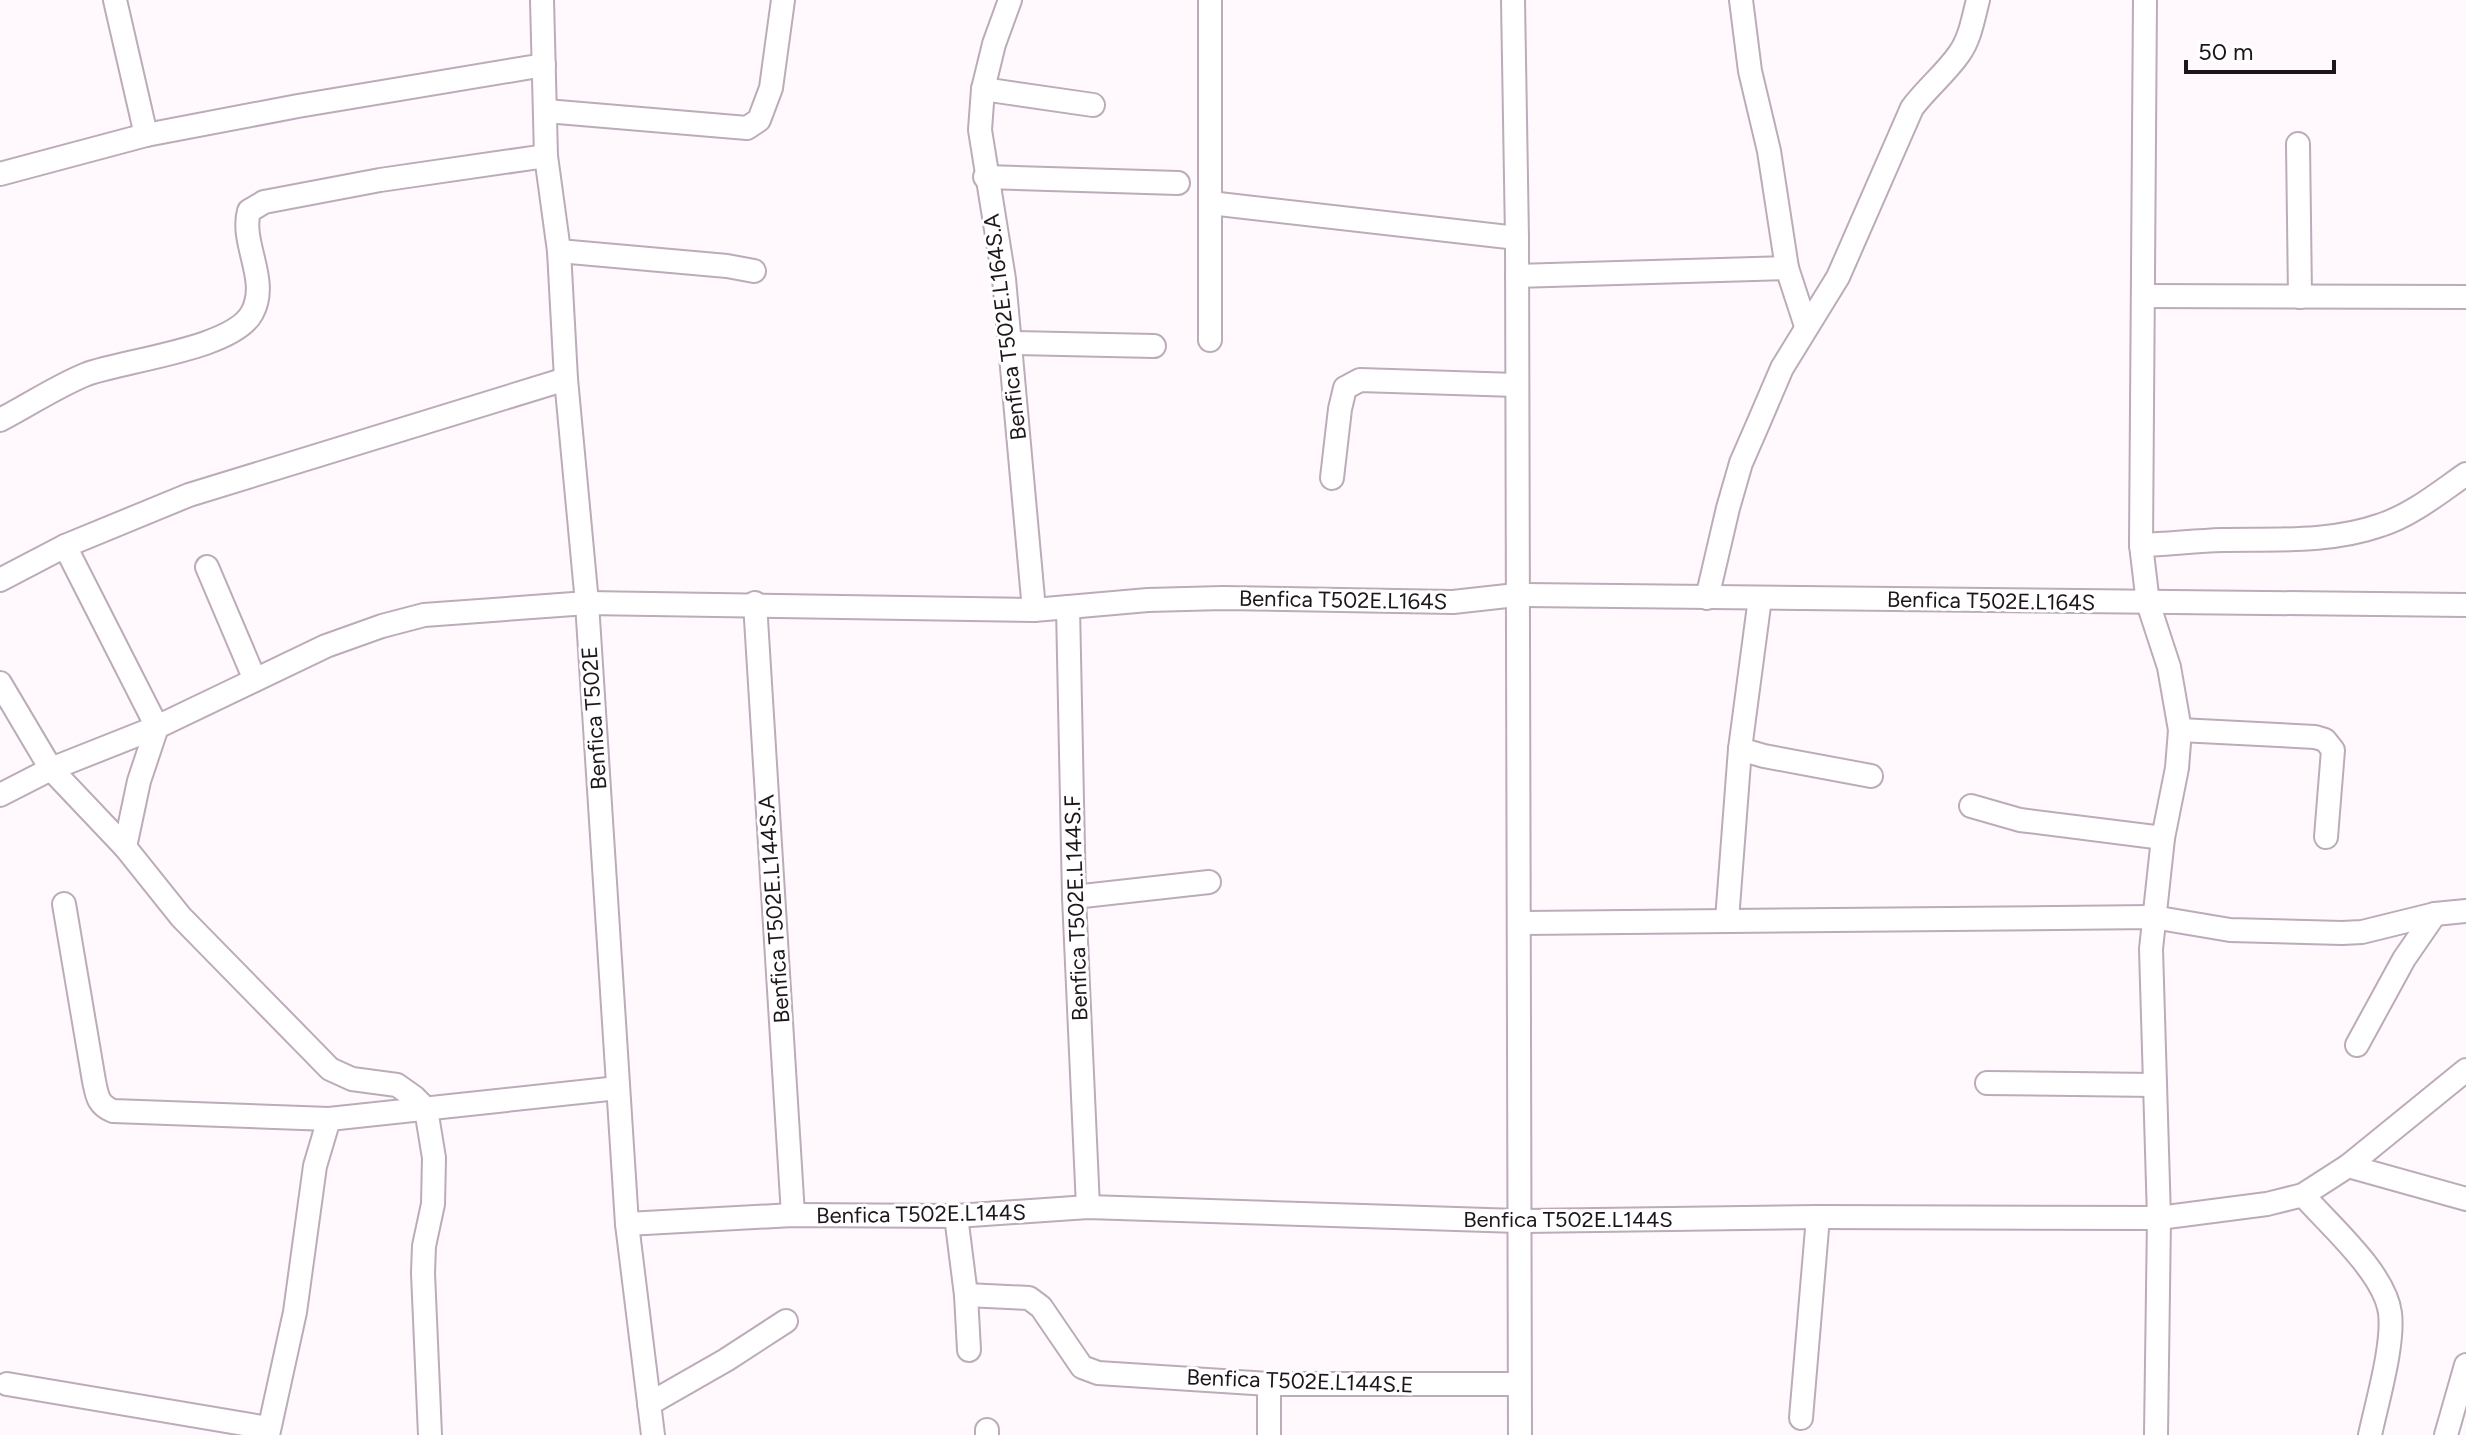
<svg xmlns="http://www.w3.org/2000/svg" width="2466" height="1435" viewBox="0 0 2466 1435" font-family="Figtree,sans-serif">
	<rect width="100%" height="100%" fill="#fff8fd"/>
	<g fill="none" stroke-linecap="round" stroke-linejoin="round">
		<defs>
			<g id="street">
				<path d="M 115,0 L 146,135"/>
				<path d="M 542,0 L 546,156 L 559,251 L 566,379 L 587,603 L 627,1224 L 653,1435"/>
				<path d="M 1010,0 L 994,44 L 983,89 L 980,130 L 1004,279 L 1034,610"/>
				<path d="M 1513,0 L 1517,238 L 1520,1435"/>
				<path d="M 1741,0 L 1750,71 L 1769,151 L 1787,268 L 1806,326"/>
				<path d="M 2145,0 L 2141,545 L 2148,603 L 2169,667 L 2180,730 L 2177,768 L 2163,838 L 2151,949 L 2159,1218 L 2156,1435"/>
				<path d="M 983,89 L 1093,105"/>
				<path d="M 546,111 L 747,128 L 759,120 L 771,88 L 783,0"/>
				<path d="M 2298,144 L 2300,297"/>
				<path d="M 0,174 L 146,135 L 298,106 L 544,65"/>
				<path d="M 985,177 L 1178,183"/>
				<path d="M 1210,203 L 1517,238"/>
				<path d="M 559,251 L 727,266 L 754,271"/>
				<path d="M 1517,276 L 1787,268"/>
				<path d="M 2143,296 L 2466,297"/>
				<path d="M 1210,340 L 1210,0"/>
				<path d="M 1011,343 L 1154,346"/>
				<path d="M 0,420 C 29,405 57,386 87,374 C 125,360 233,349 252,313 C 270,280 240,244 249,211 L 264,202 L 380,180 L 546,156"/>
				<path d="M 1332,478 L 1340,409 L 1345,388 L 1360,380 L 1516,385"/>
				<path d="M 2141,545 C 2168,544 2195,541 2222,540 C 2275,539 2330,543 2381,525 C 2412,515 2440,492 2466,474"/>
				<path d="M 65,546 L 157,727 L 139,781 L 125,847"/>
				<path d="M 207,567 L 255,680"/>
				<path d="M 0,580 L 65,546 L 189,495 L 566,379"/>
				<path d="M 1707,598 L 1728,508 L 1741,463 L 1758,424 L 1782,368 L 1838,277 L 1912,108 C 1926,89 1945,74 1959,54 C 1970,39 1973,19 1978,0"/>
				<path d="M 755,603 L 793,1215"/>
				<path d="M 1068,607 L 1074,897 L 1088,1207"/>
				<path d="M 0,683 L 51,769 L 125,847 L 181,917 L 330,1069 L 352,1079 L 397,1085 L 414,1097 L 426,1109 L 434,1158 L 433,1204 L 424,1246 L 423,1273 L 430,1435"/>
				<path d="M 2180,730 L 2315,737 L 2325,740 L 2333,750 L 2326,837"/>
				<path d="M 1740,749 L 1760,598"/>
				<path d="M 0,795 L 51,769 L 157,727 L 326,646 L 382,626 L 424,615 L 587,603 L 1034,610 L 1148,600 L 1223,598 L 1453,602 L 1516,595 L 2466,605"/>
				<path d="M 1971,806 L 2020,820 L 2163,838"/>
				<path d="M 1074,897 L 1209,882"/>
				<path d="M 64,904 L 94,1081 C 97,1096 98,1105 113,1111 L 329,1119"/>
				<path d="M 1727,920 L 1740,749 L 1764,756 L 1871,776"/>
				<path d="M 1520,923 L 2153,917 L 2230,930 L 2342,933 L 2362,932 L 2435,914"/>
				<path d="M 2357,1045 L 2404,959 L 2435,914 L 2466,911"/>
				<path d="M 1987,1083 L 2155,1085"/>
				<path d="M 2348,1166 L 2466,1199"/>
				<path d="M 2303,1195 C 2329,1225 2385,1273 2390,1313 C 2394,1345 2377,1402 2370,1435"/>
				<path d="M 956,1216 L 966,1295 L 969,1350"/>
				<path d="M 627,1224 L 793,1215 L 956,1216 L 1088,1207 L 1518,1221 L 1818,1217 L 2159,1218 L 2267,1204 L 2303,1195 L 2348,1166 L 2466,1070"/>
				<path d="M 966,1295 L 1029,1298 L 1041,1307 L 1082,1367 L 1098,1373 L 1269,1384 L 1519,1384"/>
				<path d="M 7,1384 L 268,1428"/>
				<path d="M 649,1404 L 726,1360 L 786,1321"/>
				<path d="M 1801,1418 L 1818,1217"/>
				<path d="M 987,1430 L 987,1435"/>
				<path d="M 268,1435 L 295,1312 L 315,1166 L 329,1119 L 618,1088"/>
				<path d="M 1269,1435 L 1269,1384"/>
				<path d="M 2446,1435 L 2466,1365"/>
			</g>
		</defs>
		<use href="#street" stroke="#bcabb9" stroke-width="26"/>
		<use href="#street" stroke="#fff" stroke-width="22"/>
	</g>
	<g text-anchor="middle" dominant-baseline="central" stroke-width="6" stroke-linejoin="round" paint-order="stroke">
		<g font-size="22" fill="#1d171c" stroke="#fff">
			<text transform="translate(1005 327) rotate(-97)">Benfica T502E.L164S.A</text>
			<text transform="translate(1343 600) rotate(1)">Benfica T502E.L164S</text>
			<text transform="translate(1991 601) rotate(1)">Benfica T502E.L164S</text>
			<text transform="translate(594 718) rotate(-94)">Benfica T502E</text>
			<text transform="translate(1076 908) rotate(-92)">Benfica T502E.L144S.F</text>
			<text transform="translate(774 909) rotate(-94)">Benfica T502E.L144S.A</text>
			<text transform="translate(921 1214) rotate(-1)">Benfica T502E.L144S</text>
			<text x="1568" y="1219">Benfica T502E.L144S</text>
			<text transform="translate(1300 1381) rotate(2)">Benfica T502E.L144S.E</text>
		</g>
	</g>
	<path d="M2186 60v12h148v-12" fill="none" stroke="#1d171c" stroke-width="4"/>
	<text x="2198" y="60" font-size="24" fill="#1d171c" stroke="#ffffff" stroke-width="6" paint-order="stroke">50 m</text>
</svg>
